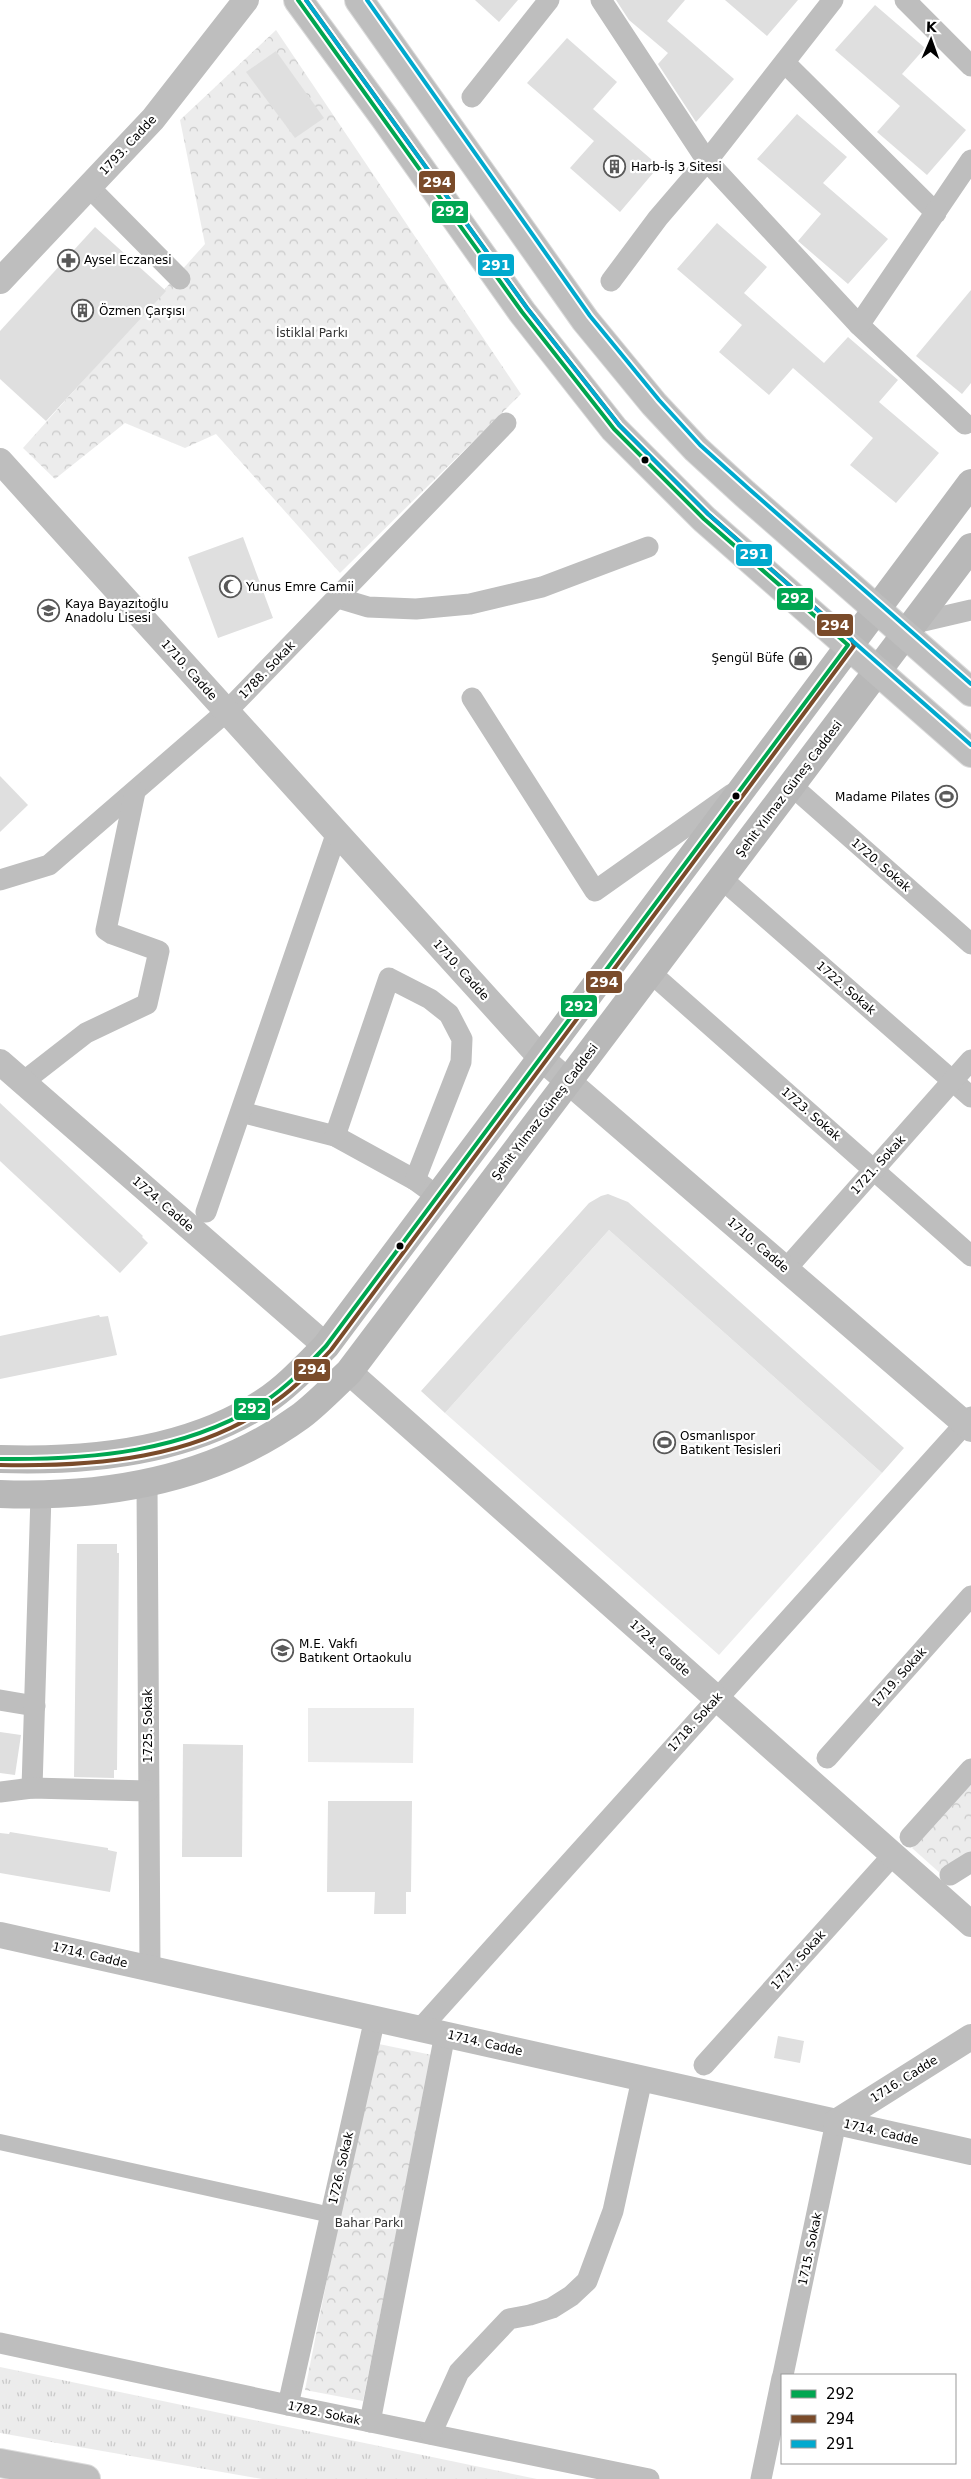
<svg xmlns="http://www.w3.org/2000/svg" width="971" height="2479" viewBox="0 0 971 2479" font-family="'DejaVu Sans',sans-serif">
	<defs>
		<pattern id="grass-tufts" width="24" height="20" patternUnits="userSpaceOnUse" patternTransform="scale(1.25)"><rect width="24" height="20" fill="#ececec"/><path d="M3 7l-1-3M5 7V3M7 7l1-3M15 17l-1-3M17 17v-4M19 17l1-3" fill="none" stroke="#c9c9c9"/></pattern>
		<pattern id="forest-crowns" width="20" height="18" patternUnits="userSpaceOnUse" patternTransform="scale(1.25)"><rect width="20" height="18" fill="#ececec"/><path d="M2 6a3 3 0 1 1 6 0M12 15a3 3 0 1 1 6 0" fill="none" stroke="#c9c9c9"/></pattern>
	</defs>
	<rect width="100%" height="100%" fill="#fff"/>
	<path fill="url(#grass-tufts)" d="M 0,2367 L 537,2479 L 262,2479 L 0,2433 Z"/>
	<g fill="url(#forest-crowns)">
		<path d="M 276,30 L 521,394 L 340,573 L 216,434 L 185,448 L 125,423 L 55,479 L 23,448 L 205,244 L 180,120 Z"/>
		<path d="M 971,1784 L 971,1854 L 941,1874 L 912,1848 Z"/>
		<path d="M 374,2043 L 432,2055 L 363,2401 L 305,2390 Z"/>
	</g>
	<g fill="#ececec">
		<path d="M 609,1230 L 882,1473 L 719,1655 L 445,1413 Z"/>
		<path d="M 308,1708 L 414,1708 L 413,1763 L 308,1762 Z"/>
	</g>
	<g fill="#dfdfdf">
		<path d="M 475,0 L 518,0 L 499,22 Z"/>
		<path d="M 616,0 L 685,0 L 667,21 L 734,79 L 696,122 L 658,64 L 668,53 L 629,20 Z"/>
		<path d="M 725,0 L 798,0 L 767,36 Z"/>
		<path d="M 875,5 L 925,48 L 902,74 L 966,130 L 927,175 L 877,132 L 900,106 L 835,50 Z"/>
		<path d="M 567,38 L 617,82 L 593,109 L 659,166 L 620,212 L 570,168 L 594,141 L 527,83 Z"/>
		<path d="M 276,51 L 324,118 L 295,138 L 246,72 Z"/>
		<path d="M 797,114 L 847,157 L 823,183 L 888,239 L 848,284 L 798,241 L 821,214 L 757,159 Z"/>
		<path d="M 717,223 L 767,267 L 744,293 L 824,363 L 848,337 L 898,380 L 879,402 L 939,453 L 896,503 L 850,465 L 873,438 L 793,368 L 769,395 L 719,352 L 742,325 L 677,269 Z"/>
		<path d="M 95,227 L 166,291 L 46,421 L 0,379 L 0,331 Z"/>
		<path d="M 971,290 L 971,383 L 962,394 L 916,356 Z"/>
		<path d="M 243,537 L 273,618 L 218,638 L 188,557 Z"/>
		<path d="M 0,776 L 28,805 L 0,832 Z"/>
		<path d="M 0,1103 L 143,1236 L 142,1237 L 148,1243 L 120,1273 L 0,1161 Z"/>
		<path d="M 608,1194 L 628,1202 L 904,1448 L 882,1473 L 609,1230 L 445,1413 L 421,1391 L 589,1203 L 601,1196 Z"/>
		<path d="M 99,1315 L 100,1317 L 108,1316 L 117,1355 L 0,1379 L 0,1336 Z"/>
		<path d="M 77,1544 L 117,1544 L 117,1553 L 119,1553 L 117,1770 L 114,1770 L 114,1778 L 74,1777 Z"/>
		<path d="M 0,1732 L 21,1735 L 15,1775 L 0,1773 Z"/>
		<path d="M 183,1744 L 243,1745 L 242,1857 L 182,1857 Z"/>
		<path d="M 328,1801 L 412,1801 L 411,1892 L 406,1892 L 406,1914 L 374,1914 L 375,1892 L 327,1892 Z"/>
		<path d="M 10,1832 L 108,1848 L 108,1850 L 117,1852 L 110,1892 L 0,1873 L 0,1833 L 9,1834 Z"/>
		<path d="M 778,2036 L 804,2041 L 800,2063 L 774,2058 Z"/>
	</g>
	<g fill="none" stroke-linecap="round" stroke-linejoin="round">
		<defs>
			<g id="primary">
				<path d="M 298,0 L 384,117 L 522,312 L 614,429 L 704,519 L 971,753"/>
				<path d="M 359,0 L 585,320 L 654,404 L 696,449 L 745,494 L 971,692"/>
				<path d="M 0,2463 L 86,2479"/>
			</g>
		</defs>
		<use href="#primary" stroke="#dbdbdb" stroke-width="30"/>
		<path stroke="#bebebe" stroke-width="16" d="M 0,2142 L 331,2215"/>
		<g stroke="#bebebe" stroke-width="21">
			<path d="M 601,0 L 707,161 L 859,325 L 965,424"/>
			<path d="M 905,0 L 971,66"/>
			<path d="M 785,63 L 936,213"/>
			<path d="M 472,97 L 549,0"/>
			<path d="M 89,187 L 180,279"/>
			<path d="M 611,281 L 658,218 L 707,161 L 833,0"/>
			<path d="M 859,325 L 971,160"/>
			<path d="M 338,598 L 368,607 L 416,609 L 470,604 L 542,587 L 648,547"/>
			<path d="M 915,623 L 971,610"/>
			<path d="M 472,698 L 595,891 L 732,794"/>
			<path d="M 792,786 L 971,944"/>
			<path d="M 722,879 L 971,1097"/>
			<path d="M 0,880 L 49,865 L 227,711 L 506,423"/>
			<path d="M 651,973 L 971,1256"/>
			<path d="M 23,1082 L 86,1033 L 147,1004 L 159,951 L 112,934 L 106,930 L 135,792"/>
			<path d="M 241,1112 L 335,1136 L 415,1180 L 426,1188"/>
			<path d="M 335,1136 L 389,978 L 430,999 L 449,1014 L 462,1039 L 461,1062 L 415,1180"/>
			<path d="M 206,1212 L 337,832"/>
			<path d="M 786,1269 L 971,1060"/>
			<path d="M 147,1484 L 150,1968"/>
			<path d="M 0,1700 L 35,1706"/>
			<path d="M 827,1758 L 971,1596"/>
			<path d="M 32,1788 L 41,1495"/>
			<path d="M 0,1792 L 32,1788 L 148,1791"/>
			<path d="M 910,1837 L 971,1769"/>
			<path d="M 950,1875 L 971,1862"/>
			<path d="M 420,2029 L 971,1417"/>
			<path d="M 704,2065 L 893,1855"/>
			<path d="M 0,2343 L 288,2405 L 649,2479"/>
			<path d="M 783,2375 L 836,2122"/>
			<path d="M 288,2405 L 375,2018"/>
			<path d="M 370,2422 L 445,2034"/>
			<path d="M 431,2434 L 459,2372 L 509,2319 L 530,2315 L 552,2308 L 571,2296 L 587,2281 L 613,2211 L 642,2079"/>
			<path d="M 761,2479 L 782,2378"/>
		</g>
		<g stroke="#bebebe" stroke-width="26">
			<path d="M 0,281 L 153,119 L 246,0"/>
			<path d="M 0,461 L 541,1058 L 971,1429"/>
			<path d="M 0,1062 L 326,1346"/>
			<path d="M 349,1372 L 971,1924"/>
			<path d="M 0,1935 L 971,2152"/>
			<path d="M 836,2122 L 971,2037"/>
		</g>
		<g stroke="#b8b8b8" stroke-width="28">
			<path d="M 0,1459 C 89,1462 188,1452 264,1402 C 287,1387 307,1365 326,1346 L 971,483"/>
			<path d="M 0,1494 C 107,1498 213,1480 301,1416 C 318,1403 333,1387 349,1372 L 971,547"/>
		</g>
		<use href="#primary" stroke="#bebebe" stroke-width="28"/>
		<defs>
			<path id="bus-1" d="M 0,1459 C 91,1460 185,1452 264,1402 C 287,1387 307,1366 326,1346 L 848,645 L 704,519 L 614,429 L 522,312 L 298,0"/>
			<path id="bus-2" d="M 0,1465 C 94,1467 197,1459 276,1401 C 296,1387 314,1368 331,1350 L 854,646 L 852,640 L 708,514 L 619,425 L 527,308 L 306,0"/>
			<g id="bus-3">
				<path d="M 306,0 L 527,308 L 619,425 L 708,514 L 971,745"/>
				<path d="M 367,0 L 590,316 L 659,400 L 700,445 L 749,489 L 971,684"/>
			</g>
		</defs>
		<use href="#bus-1" stroke="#fff" stroke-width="8"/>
		<use href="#bus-2" stroke="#fff" stroke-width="8"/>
		<use href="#bus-3" stroke="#fff" stroke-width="8"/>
		<use href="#bus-1" stroke="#00a651" stroke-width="4"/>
		<use href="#bus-2" stroke="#7a4b2a" stroke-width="4"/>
		<use href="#bus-3" stroke="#00a9ce" stroke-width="4"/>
	</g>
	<defs>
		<symbol id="building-ring" viewBox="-11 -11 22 22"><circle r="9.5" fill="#fff" stroke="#595959" stroke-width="1.5"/><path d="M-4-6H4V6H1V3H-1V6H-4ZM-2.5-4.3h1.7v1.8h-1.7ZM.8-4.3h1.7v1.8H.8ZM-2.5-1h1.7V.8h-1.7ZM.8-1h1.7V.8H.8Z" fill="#595959"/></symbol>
		<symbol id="pharmacy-ring" viewBox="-11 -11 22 22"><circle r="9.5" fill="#fff" stroke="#595959" stroke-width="1.5"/><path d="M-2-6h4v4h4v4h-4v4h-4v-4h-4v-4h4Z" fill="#595959"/></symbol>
		<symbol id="mosque-ring" viewBox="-11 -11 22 22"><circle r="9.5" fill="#fff" stroke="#595959" stroke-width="1.5"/><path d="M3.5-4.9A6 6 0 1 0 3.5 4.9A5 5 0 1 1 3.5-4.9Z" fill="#595959"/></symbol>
		<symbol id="school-ring" viewBox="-11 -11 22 22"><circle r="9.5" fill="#fff" stroke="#595959" stroke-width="1.5"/><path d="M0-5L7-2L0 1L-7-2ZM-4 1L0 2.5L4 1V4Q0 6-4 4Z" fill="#595959"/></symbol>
		<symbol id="shop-ring" viewBox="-11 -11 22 22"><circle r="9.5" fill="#fff" stroke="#595959" stroke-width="1.5"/><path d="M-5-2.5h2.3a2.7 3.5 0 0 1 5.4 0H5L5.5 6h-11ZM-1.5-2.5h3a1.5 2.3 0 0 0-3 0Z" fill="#595959"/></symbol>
		<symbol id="stadium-ring" viewBox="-11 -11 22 22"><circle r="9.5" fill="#fff" stroke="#595959" stroke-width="1.5"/><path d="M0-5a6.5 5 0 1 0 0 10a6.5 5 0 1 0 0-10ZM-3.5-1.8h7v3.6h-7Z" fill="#595959"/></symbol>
	</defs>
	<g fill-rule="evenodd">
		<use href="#building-ring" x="602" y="154" width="25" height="25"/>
		<use href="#pharmacy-ring" x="56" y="248" width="25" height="25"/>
		<use href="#building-ring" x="70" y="298" width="25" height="25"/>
		<use href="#mosque-ring" x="218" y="574" width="25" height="25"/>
		<use href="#school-ring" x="36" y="598" width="25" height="25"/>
		<use href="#shop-ring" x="788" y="646" width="25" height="25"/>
		<use href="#stadium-ring" x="934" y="784" width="25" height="25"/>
		<use href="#stadium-ring" x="652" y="1430" width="25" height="25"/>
		<use href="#school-ring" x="270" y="1638" width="25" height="25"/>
	</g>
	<g fill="#000" stroke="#fff" stroke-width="2">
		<circle cx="645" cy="460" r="4.5"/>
		<circle cx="736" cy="796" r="4.5"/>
		<circle cx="400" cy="1246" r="4.5"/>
	</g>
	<g text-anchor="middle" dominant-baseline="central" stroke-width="4.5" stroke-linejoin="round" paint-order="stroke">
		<g font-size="12" fill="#000" stroke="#fff">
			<text transform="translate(128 145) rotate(-47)">1793. Cadde</text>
			<text transform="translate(189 670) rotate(48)">1710. Cadde</text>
			<text transform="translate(267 670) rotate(-46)">1788. Sokak</text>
			<text transform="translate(789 789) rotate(-53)">Şehit Yılmaz Güneş Caddesi</text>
			<text transform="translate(881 865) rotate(41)">1720. Sokak</text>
			<text transform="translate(461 970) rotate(48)">1710. Cadde</text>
			<text transform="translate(846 988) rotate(41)">1722. Sokak</text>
			<text transform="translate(545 1112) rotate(-53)">Şehit Yılmaz Güneş Caddesi</text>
			<text transform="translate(811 1114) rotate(41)">1723. Sokak</text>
			<text transform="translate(878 1165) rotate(-48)">1721. Sokak</text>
			<text transform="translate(163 1204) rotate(41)">1724. Cadde</text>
			<text transform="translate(758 1245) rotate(41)">1710. Cadde</text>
			<text transform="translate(660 1648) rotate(42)">1724. Cadde</text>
			<text transform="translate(899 1677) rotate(-48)">1719. Sokak</text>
			<text transform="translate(695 1722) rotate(-48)">1718. Sokak</text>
			<text transform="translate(148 1726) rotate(-90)">1725. Sokak</text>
			<text transform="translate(90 1955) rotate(13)">1714. Cadde</text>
			<text transform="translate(798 1960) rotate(-48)">1717. Sokak</text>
			<text transform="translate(485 2043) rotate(13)">1714. Cadde</text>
			<text transform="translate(904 2079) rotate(-32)">1716. Cadde</text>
			<text transform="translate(881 2132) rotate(13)">1714. Cadde</text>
			<text transform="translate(341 2168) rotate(-77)">1726. Sokak</text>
			<text transform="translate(810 2249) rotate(-78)">1715. Sokak</text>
			<text transform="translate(324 2413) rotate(12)">1782. Sokak</text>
		</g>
		<g font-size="12" fill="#000" stroke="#fff" text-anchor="start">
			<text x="631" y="167">Harb-İş 3 Sitesi</text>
			<text x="84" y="260">Aysel Eczanesi</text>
			<text x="99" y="311">Özmen Çarşısı</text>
			<text x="246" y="587">Yunus Emre Camii</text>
			<text x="65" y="604">Kaya Bayazıtoğlu<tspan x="65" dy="14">Anadolu Lisesi</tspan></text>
			<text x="784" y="658" text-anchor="end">Şengül Büfe</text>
			<text x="930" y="797" text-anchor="end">Madame Pilates</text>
			<text x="680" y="1436">Osmanlıspor<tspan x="680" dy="14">Batıkent Tesisleri</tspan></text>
			<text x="299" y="1644">M.E. Vakfı<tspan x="299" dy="14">Batıkent Ortaokulu</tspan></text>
		</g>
		<g font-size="12" fill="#333" stroke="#fff">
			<text x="312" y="333">İstiklal Parkı</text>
			<text x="369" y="2223">Bahar Parkı</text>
		</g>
	</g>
	<g stroke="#fff" stroke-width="2">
		<rect x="418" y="170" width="38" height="24" rx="5" fill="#7a4b2a"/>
		<rect x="431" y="200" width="38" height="24" rx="5" fill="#00a651"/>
		<rect x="477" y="253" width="38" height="24" rx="5" fill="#00a9ce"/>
		<rect x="735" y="543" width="38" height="24" rx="5" fill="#00a9ce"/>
		<rect x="776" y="587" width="38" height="24" rx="5" fill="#00a651"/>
		<rect x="816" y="613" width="38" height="24" rx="5" fill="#7a4b2a"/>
		<rect x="585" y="970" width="38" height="24" rx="5" fill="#7a4b2a"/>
		<rect x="560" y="994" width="38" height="24" rx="5" fill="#00a651"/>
		<rect x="293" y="1358" width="38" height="24" rx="5" fill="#7a4b2a"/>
		<rect x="233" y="1397" width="38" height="24" rx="5" fill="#00a651"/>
	</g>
	<g font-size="14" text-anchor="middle" font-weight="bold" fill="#fff">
		<text x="437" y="187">294</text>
		<text x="450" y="216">292</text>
		<text x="496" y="270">291</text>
		<text x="754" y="559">291</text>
		<text x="795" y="603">292</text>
		<text x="835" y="630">294</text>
		<text x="604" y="987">294</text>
		<text x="579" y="1011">292</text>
		<text x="312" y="1374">294</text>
		<text x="252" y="1413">292</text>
	</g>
	<rect x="781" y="2374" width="175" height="90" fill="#ffffff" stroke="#999999"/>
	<rect x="791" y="2390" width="25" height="8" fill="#00a651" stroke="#999999"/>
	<text x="826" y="2399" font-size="15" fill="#000000">292</text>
	<rect x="791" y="2415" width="25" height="8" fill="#7a4b2a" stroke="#999999"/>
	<text x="826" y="2424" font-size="15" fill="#000000">294</text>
	<rect x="791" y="2440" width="25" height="8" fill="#00a9ce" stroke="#999999"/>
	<text x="826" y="2449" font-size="15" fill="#000000">291</text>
	<g transform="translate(931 40) rotate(2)" stroke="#ffffff" stroke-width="4" paint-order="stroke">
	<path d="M0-4L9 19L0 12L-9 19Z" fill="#000000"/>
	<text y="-8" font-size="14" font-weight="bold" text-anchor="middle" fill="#000000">K</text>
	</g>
</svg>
